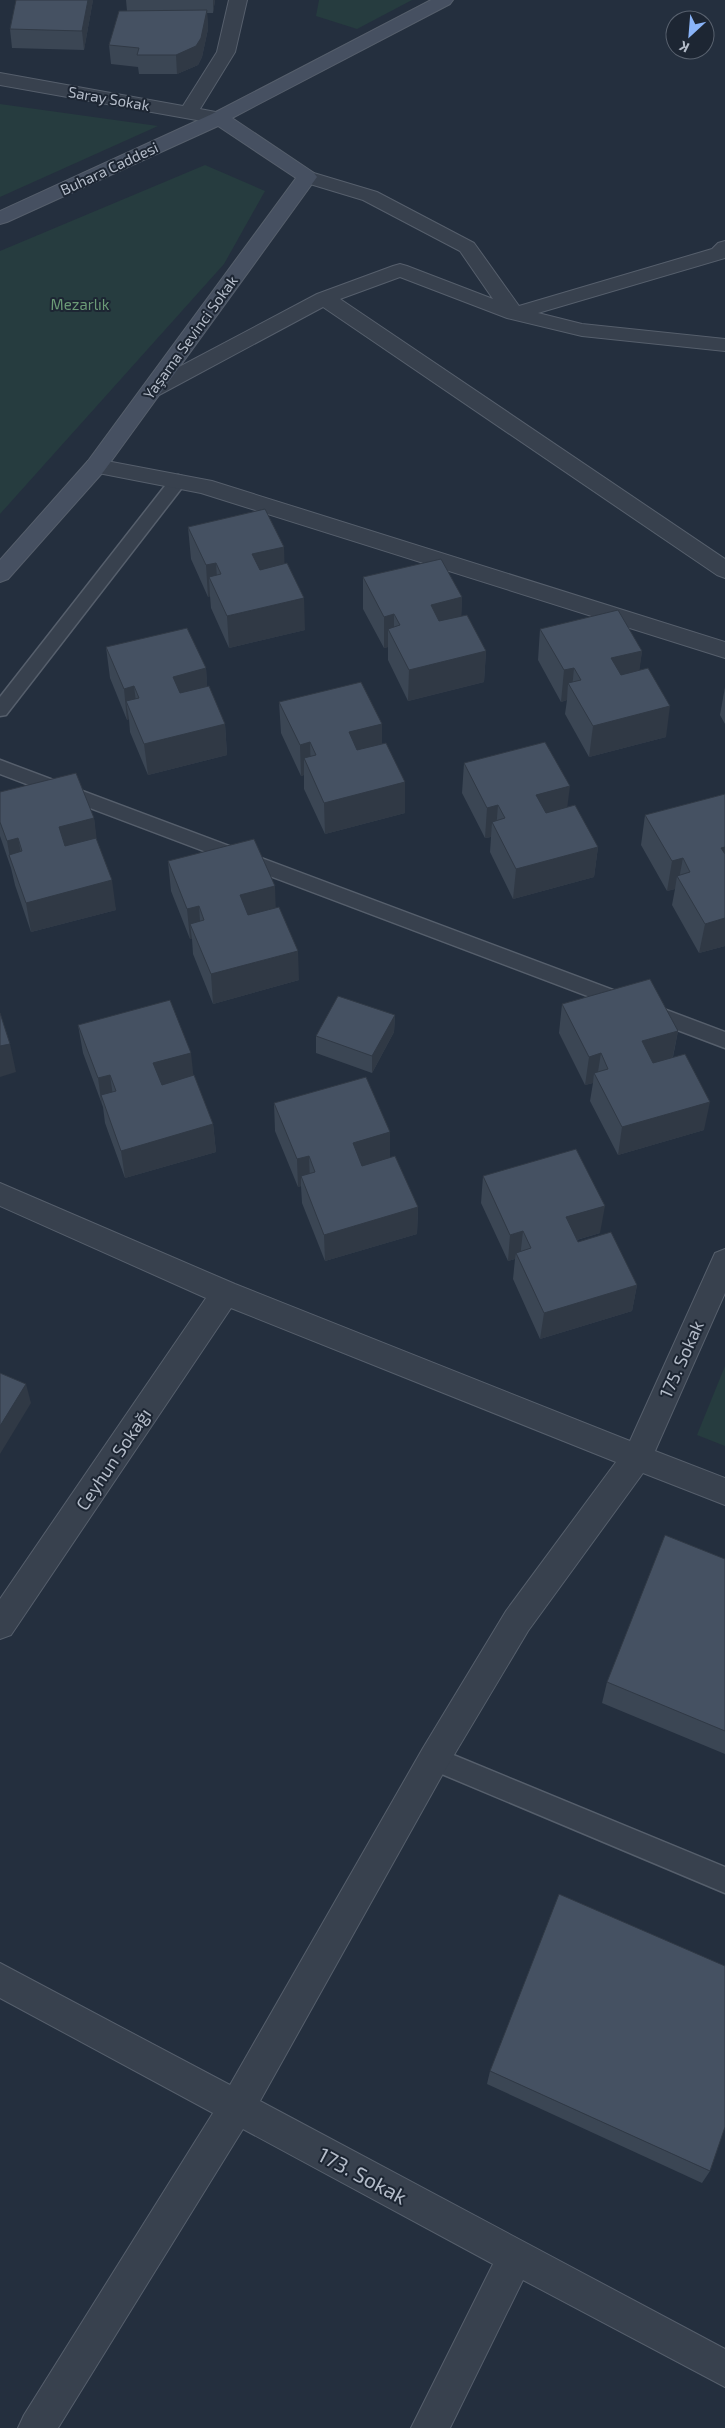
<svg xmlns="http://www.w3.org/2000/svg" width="725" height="2428" viewBox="0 0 725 2428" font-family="'Exo 2',sans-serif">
	<rect width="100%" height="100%" fill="#242f3e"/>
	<g fill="#263c3f">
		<path d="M 319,0 L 412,0 L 357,29 L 316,16 Z"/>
		<path d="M 0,104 L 158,126 L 0,197 Z"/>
		<path d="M 205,165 L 265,191 L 224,264 L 0,514 L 0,251 Z"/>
		<path d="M 725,1366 L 725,1446 L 697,1435 Z"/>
	</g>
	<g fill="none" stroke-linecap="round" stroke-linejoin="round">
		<defs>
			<g id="lane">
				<path d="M 178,475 L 184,477 L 186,481 L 184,485 L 6,715 L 0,716 L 0,697 L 172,477 Z"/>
				<path d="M 0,760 L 725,1032 L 725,1048 L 0,774 Z"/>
				<path d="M 434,1747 L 725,1867 L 725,1893 L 425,1767 L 422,1759 L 425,1751 Z"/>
			</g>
			<g id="street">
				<path d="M 229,0 L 247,0 L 235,52 L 200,109 L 226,114 L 228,118 L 226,122 L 219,124 L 0,85 L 0,73 L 183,106 L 217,52 Z"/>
				<path d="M 307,171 L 377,192 L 474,243 L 519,306 L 712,249 L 718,243 L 725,241 L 725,258 L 538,313 L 582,324 L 725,339 L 725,351 L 582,336 L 507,318 L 400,277 L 340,299 L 725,559 L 725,578 L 717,575 L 323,307 L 159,395 L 152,397 L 145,395 L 142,390 L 145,385 L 317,294 L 393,266 L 400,264 L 407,266 L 493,299 L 460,251 L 363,200 L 300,181 L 297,177 L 300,173 Z"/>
				<path d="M 96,459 L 212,481 L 725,642 L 725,658 L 201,493 L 88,471 L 85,466 L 88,461 Z"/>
				<path d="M 0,1183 L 235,1284 L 630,1441 L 715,1253 L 725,1249 L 725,1293 L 655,1451 L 725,1478 L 725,1505 L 643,1473 L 528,1631 L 445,1770 L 260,2101 L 725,2349 L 725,2387 L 523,2280 L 450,2428 L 411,2428 L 493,2264 L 243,2129 L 58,2428 L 18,2428 L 24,2415 L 213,2113 L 0,1998 L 0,1963 L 230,2085 L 423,1748 L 506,1611 L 616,1462 L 231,1308 L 11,1635 L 0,1639 L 0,1599 L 206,1298 L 0,1206 Z"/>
			</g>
			<path id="secondary" d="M 431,0 L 453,0 L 450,4 L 232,118 L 314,173 L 317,177 L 104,471 L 8,579 L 0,582 L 0,560 L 88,461 L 296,178 L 218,126 L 7,222 L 0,224 L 0,211 L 212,114 Z"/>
		</defs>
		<use href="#lane" stroke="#565f6c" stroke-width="3"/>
		<use href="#street" stroke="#565f6c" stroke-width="2"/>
		<use href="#secondary" stroke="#565f6c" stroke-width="2"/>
		<use href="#lane" fill="#38414e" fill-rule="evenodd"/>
		<use href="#street" fill="#38414e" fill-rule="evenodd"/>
		<use href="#secondary" fill="#465061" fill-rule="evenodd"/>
	</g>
	<g fill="#3b4654">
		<path d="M 93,0 L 84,50 L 12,48 L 10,29 Z"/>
		<path d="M 126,0 L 215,0 L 213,13 L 207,13 L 208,29 L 202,57 L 198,65 L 177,74 L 139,74 L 138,67 L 111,64 L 109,45 L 127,11 Z"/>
		<path d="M 188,527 L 284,547 L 284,564 L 305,630 L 229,648 L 211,608 L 210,596 L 208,597 L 191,559 Z"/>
		<path d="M 363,577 L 462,597 L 461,616 L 486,651 L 484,682 L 408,701 L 388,660 L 388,647 L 384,648 L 363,609 Z"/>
		<path d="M 540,629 L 642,651 L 639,670 L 666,737 L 589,757 L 565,714 L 567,700 L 561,702 L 538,660 Z"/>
		<path d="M 106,647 L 206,668 L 207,687 L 225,724 L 227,755 L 148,775 L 130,732 L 129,719 L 127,720 L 110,678 Z"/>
		<path d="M 725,687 L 725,724 L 720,715 Z"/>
		<path d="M 279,702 L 382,744 L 405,813 L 325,834 L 304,789 L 304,775 L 301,776 L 281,733 Z"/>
		<path d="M 464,763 L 568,808 L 598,847 L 594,877 L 513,899 L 490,852 L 491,837 L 485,838 L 462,793 Z"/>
		<path d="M 0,792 L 94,818 L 96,839 L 116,910 L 31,932 L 15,885 L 11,868 L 0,836 Z"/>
		<path d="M 725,794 L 725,946 L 699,953 L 672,905 L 675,889 L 667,891 L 641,845 L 645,815 Z"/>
		<path d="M 168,861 L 276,908 L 299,980 L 213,1004 L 193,954 L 192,939 L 190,939 L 171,891 Z"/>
		<path d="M 562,1004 L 678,1031 L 673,1057 L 704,1130 L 618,1155 L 590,1101 L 593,1083 L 585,1085 L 559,1033 Z"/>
		<path d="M 395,1015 L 394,1032 L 372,1073 L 316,1053 L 316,1036 Z"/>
		<path d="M 78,1025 L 194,1076 L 213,1124 L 216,1152 L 125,1178 L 105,1123 L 103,1107 L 83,1053 Z"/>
		<path d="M 274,1103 L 390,1158 L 418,1207 L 417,1234 L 325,1261 L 302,1203 L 301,1186 L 298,1187 L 275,1131 Z"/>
		<path d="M 483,1176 L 600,1233 L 577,1240 L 578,1242 L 637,1285 L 632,1311 L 540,1339 L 513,1279 L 515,1259 L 508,1261 L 481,1203 Z"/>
		<path d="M 725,1559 L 725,1754 L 602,1703 L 607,1682 Z"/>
		<path d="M 490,2071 L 710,2171 L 702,2183 L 487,2084 Z"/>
	</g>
	<g fill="#303945">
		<path d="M 88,0 L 93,0 L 84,50 L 82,31 Z"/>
		<path d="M 213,0 L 215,0 L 213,13 Z"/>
		<path d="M 207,10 L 208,29 L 202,57 L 198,65 L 177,74 L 176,55 Z"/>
		<path d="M 284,547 L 285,579 L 254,586 L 252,554 Z"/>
		<path d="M 216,563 L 218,594 L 209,577 L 210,596 L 208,597 L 206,565 Z"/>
		<path d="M 462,597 L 461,629 L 430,637 L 431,605 Z"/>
		<path d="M 304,598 L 305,630 L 229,648 L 227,616 Z"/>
		<path d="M 394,614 L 394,640 L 388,629 L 388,647 L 384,648 L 384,617 Z"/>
		<path d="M 486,651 L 484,682 L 408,701 L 409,670 Z"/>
		<path d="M 642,651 L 638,682 L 607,690 L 611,658 Z"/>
		<path d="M 206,668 L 208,699 L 176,708 L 173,677 Z"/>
		<path d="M 574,668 L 572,689 L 568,683 L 567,700 L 561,702 L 564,670 Z"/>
		<path d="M 134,686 L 138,717 L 126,701 L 129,719 L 127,720 L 124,689 Z"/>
		<path d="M 670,706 L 666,737 L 589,757 L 593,726 Z"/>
		<path d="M 225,724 L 227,755 L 148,775 L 144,744 Z"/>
		<path d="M 382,724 L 382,755 L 349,763 L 349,732 Z"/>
		<path d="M 310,742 L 311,773 L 304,758 L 304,775 L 301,776 L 300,745 Z"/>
		<path d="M 405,782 L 405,813 L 325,834 L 324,803 Z"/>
		<path d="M 570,786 L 566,817 L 533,825 L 536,795 Z"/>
		<path d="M 498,805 L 496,830 L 492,822 L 491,837 L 485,838 L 487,808 Z"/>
		<path d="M 94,818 L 98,849 L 64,857 L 59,827 Z"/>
		<path d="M 18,838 L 24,868 L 10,858 L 7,841 Z"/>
		<path d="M 598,847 L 594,877 L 513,899 L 516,869 Z"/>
		<path d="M 725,847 L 725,875 L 721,848 Z"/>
		<path d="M 683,858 L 679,879 L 677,876 L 675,889 L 667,891 L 672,861 Z"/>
		<path d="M 112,880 L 116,910 L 31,932 L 26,903 Z"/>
		<path d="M 275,886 L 276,916 L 242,925 L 240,895 Z"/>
		<path d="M 199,906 L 201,936 L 190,924 L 192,939 L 190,939 L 187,909 Z"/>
		<path d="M 725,918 L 725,946 L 699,953 L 705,924 Z"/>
		<path d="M 298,951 L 299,980 L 213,1004 L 211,974 Z"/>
		<path d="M 395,1015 L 394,1032 L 372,1073 L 372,1056 Z"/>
		<path d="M 678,1031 L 672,1060 L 637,1070 L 642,1041 Z"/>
		<path d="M 10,1044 L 16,1072 L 0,1077 L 0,1046 Z"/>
		<path d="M 191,1053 L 194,1081 L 157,1091 L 153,1063 Z"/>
		<path d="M 601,1053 L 597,1078 L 594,1073 L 593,1083 L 585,1085 L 589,1057 Z"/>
		<path d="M 110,1075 L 114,1103 L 101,1095 L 102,1107 L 98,1078 Z"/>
		<path d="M 710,1102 L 704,1130 L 618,1155 L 622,1127 Z"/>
		<path d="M 213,1124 L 216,1152 L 125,1178 L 121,1151 Z"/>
		<path d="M 390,1132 L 390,1160 L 353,1170 L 353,1143 Z"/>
		<path d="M 309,1156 L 310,1183 L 301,1176 L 301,1186 L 298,1187 L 297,1159 Z"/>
		<path d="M 605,1206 L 600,1233 L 562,1244 L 566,1217 Z"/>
		<path d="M 418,1207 L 417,1234 L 325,1261 L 324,1235 Z"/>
		<path d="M 523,1231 L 520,1258 L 516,1253 L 515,1259 L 508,1261 L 510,1235 Z"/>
		<path d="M 637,1285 L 632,1311 L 540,1339 L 544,1313 Z"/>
		<path d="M 26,1384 L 31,1403 L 0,1454 L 0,1426 Z"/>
	</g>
	<g fill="#455162" stroke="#303945">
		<path d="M 16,0 L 88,0 L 82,31 L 10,29 Z"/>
		<path d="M 207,10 L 201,38 L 196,46 L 176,55 L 137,55 L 139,48 L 109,45 L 119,11 Z"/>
		<path d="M 265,509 L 284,547 L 252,554 L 260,570 L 287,563 L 304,598 L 227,616 L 209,577 L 221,574 L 216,563 L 206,565 L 188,527 Z"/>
		<path d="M 441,559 L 462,597 L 431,605 L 439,621 L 467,615 L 486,651 L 409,670 L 388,629 L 400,625 L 394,614 L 384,617 L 363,577 Z"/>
		<path d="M 618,610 L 642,651 L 611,658 L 621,675 L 648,668 L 670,706 L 593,726 L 568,683 L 581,680 L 574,668 L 564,670 L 540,629 Z"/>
		<path d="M 187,628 L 206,668 L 173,677 L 180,693 L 209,686 L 225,724 L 144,744 L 126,701 L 139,698 L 134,686 L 124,689 L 106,647 Z"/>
		<path d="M 361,682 L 382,724 L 349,732 L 357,750 L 386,743 L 405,782 L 324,803 L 304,758 L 316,755 L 310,742 L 300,745 L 279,702 Z"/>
		<path d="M 545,742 L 570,786 L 536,795 L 546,813 L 575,805 L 598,847 L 516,869 L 492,822 L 505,818 L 498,805 L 487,808 L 464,763 Z"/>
		<path d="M 76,773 L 94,818 L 59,827 L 65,846 L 96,838 L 112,880 L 26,903 L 9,855 L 22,851 L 18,838 L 7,841 L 0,822 L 0,792 Z"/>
		<path d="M 725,794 L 725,847 L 721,848 L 725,854 L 725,918 L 705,924 L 677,876 L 690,872 L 683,858 L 672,861 L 645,815 Z"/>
		<path d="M 254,839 L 275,886 L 240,895 L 248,915 L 279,907 L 298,951 L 211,974 L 190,924 L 204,920 L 199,906 L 187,909 L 168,861 Z"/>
		<path d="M 650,979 L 678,1031 L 642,1041 L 653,1063 L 685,1054 L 710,1102 L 622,1127 L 594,1073 L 608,1069 L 601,1053 L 589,1057 L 562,1004 Z"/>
		<path d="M 338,996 L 395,1015 L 372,1056 L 316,1036 Z"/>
		<path d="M 170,1000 L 191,1053 L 153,1063 L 162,1085 L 194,1075 L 213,1124 L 121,1151 L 101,1095 L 116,1091 L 110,1075 L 98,1078 L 78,1025 Z"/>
		<path d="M 0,1013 L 10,1044 L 0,1046 Z"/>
		<path d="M 366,1077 L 390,1132 L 353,1143 L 362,1166 L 395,1156 L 418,1207 L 324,1235 L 301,1176 L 315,1172 L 309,1156 L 297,1159 L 274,1103 Z"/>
		<path d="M 576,1149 L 605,1206 L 566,1217 L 578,1242 L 611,1232 L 637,1285 L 544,1313 L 516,1253 L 531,1248 L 523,1231 L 510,1235 L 483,1176 Z"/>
		<path d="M 0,1373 L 26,1384 L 0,1426 Z"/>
		<path d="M 665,1535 L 725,1559 L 725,1731 L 607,1682 Z"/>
		<path d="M 559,1894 L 725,1966 L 725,2127 L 710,2171 L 490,2071 Z"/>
	</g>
	<g text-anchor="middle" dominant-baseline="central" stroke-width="4" stroke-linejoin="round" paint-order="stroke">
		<g font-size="15" fill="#b4bcc9" stroke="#1d2633">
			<text transform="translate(109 98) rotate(10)">Saray Sokak</text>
			<text transform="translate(109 168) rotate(-25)">Buhara Caddesi</text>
			<text transform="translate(190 337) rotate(-54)">Yaşama Sevinci Sokak</text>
		</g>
		<g font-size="15" fill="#6b9a76" stroke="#1d2633">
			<text x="80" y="304">Mezarlık</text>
		</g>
		<g font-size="18" fill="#b4bcc9" stroke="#1d2633">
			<text transform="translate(681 1359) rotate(-66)">175. Sokak</text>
			<text transform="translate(113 1459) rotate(-56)">Ceyhun Sokağı</text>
		</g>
		<g font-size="21" fill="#b4bcc9" stroke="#1d2633">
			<text transform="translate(363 2175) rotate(28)">173. Sokak</text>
		</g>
	</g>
	<g transform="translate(690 35) rotate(206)"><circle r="24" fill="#1d2633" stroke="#59626f"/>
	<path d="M0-4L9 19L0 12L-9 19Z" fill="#8ab4f8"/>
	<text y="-8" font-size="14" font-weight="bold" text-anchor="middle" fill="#b4bcc9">K</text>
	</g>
</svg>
